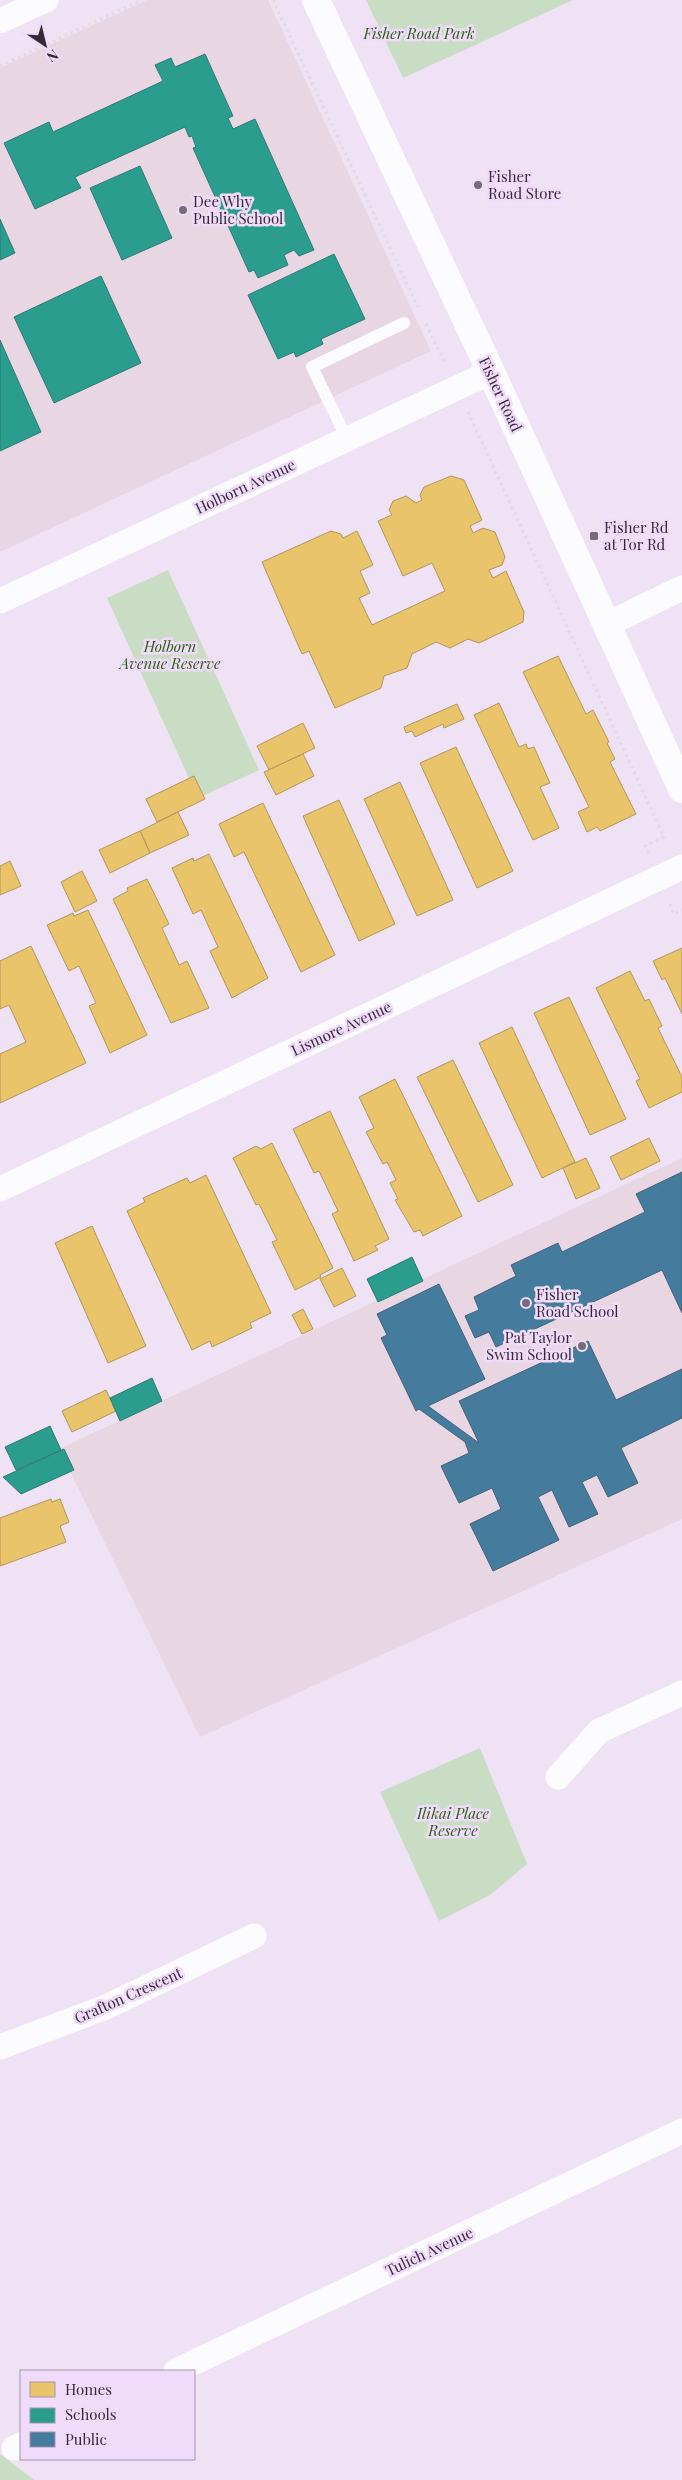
<svg xmlns="http://www.w3.org/2000/svg" width="682" height="2480" viewBox="0 0 682 2480" font-family="'Playfair Display',serif">
	<rect width="100%" height="100%" fill="#eee2f4"/>
	<g fill="#e8d6e3">
		<path d="M 147,0 L 268,0 L 431,351 L 0,552 L 0,68 Z"/>
		<path d="M 682,1158 L 682,1519 L 200,1737 L 59,1449 Z"/>
	</g>
	<g fill="#c9dcc4">
		<path d="M 366,0 L 573,0 L 403,78 Z"/>
		<path d="M 168,570 L 259,770 L 198,798 L 107,598 Z"/>
		<path d="M 480,1748 L 527,1864 L 490,1895 L 439,1921 L 380,1792 Z"/>
		<path d="M 0,2454 L 34,2480 L 0,2480 Z"/>
	</g>
	<g fill="#e9c46a" stroke="#b3965b">
		<path d="M 451,476 L 464,480 L 482,520 L 470,526 L 473,533 L 483,528 L 495,532 L 505,557 L 502,565 L 489,570 L 493,578 L 506,571 L 524,612 L 523,622 L 479,643 L 468,639 L 450,648 L 436,642 L 412,654 L 407,668 L 384,676 L 381,688 L 335,708 L 309,651 L 302,654 L 262,562 L 331,531 L 341,534 L 343,538 L 357,531 L 373,565 L 360,571 L 370,593 L 359,598 L 372,625 L 445,591 L 432,563 L 403,576 L 378,521 L 392,515 L 389,510 L 393,501 L 406,496 L 416,503 L 422,500 L 420,495 L 424,487 Z"/>
		<path d="M 558,656 L 586,714 L 593,710 L 609,742 L 607,743 L 615,759 L 610,762 L 636,814 L 600,831 L 597,827 L 587,832 L 578,812 L 589,807 L 523,672 Z"/>
		<path d="M 499,703 L 519,747 L 526,744 L 528,749 L 534,747 L 550,783 L 540,787 L 559,828 L 533,840 L 474,715 Z"/>
		<path d="M 457,704 L 464,719 L 444,728 L 443,724 L 415,737 L 412,731 L 406,733 L 404,727 Z"/>
		<path d="M 303,723 L 315,748 L 269,770 L 257,746 Z"/>
		<path d="M 456,747 L 513,871 L 477,888 L 420,763 Z"/>
		<path d="M 303,754 L 314,776 L 276,795 L 264,772 Z"/>
		<path d="M 194,776 L 205,799 L 157,822 L 146,799 Z"/>
		<path d="M 400,782 L 453,900 L 417,916 L 364,799 Z"/>
		<path d="M 339,800 L 395,924 L 359,941 L 303,816 Z"/>
		<path d="M 263,803 L 335,955 L 301,972 L 244,852 L 234,857 L 219,824 Z"/>
		<path d="M 178,812 L 189,835 L 150,853 L 140,831 Z"/>
		<path d="M 140,831 L 150,853 L 110,873 L 99,850 Z"/>
		<path d="M 209,854 L 268,978 L 232,998 L 210,951 L 218,947 L 201,910 L 193,914 L 172,868 L 193,858 L 194,861 Z"/>
		<path d="M 10,861 L 21,886 L 0,895 L 0,866 Z"/>
		<path d="M 82,871 L 97,901 L 75,912 L 61,882 Z"/>
		<path d="M 147,879 L 169,924 L 162,928 L 179,965 L 187,961 L 209,1008 L 171,1023 L 113,899 L 128,891 L 127,888 Z"/>
		<path d="M 88,910 L 147,1035 L 110,1053 L 89,1006 L 96,1003 L 79,966 L 69,971 L 47,925 L 73,913 L 74,916 Z"/>
		<path d="M 31,946 L 86,1063 L 0,1103 L 0,1054 L 26,1042 L 9,1005 L 0,1009 L 0,961 Z"/>
		<path d="M 682,948 L 682,1014 L 665,978 L 662,980 L 653,961 Z"/>
		<path d="M 630,971 L 645,1001 L 649,999 L 662,1026 L 658,1028 L 682,1077 L 682,1092 L 649,1108 L 636,1081 L 640,1079 L 596,988 Z"/>
		<path d="M 569,997 L 626,1119 L 590,1135 L 534,1013 Z"/>
		<path d="M 512,1027 L 575,1162 L 542,1178 L 479,1043 Z"/>
		<path d="M 453,1060 L 513,1185 L 478,1202 L 417,1077 Z"/>
		<path d="M 395,1079 L 462,1216 L 423,1236 L 420,1230 L 414,1232 L 395,1200 L 398,1199 L 390,1183 L 396,1180 L 387,1162 L 383,1164 L 366,1132 L 374,1128 L 359,1097 Z"/>
		<path d="M 330,1111 L 389,1239 L 375,1246 L 378,1250 L 354,1261 L 332,1214 L 338,1211 L 319,1171 L 314,1173 L 293,1129 Z"/>
		<path d="M 649,1138 L 660,1161 L 621,1180 L 610,1157 Z"/>
		<path d="M 272,1143 L 333,1268 L 320,1275 L 321,1277 L 295,1290 L 272,1242 L 277,1240 L 259,1204 L 256,1205 L 233,1158 L 256,1146 L 261,1149 Z"/>
		<path d="M 586,1158 L 600,1188 L 576,1199 L 563,1168 Z"/>
		<path d="M 206,1175 L 271,1313 L 250,1323 L 252,1328 L 212,1347 L 210,1341 L 192,1350 L 127,1211 L 145,1202 L 143,1198 L 187,1178 L 190,1183 Z"/>
		<path d="M 92,1226 L 146,1346 L 108,1363 L 55,1243 Z"/>
		<path d="M 342,1268 L 356,1296 L 334,1307 L 320,1279 Z"/>
		<path d="M 303,1309 L 313,1329 L 302,1334 L 292,1315 Z"/>
		<path d="M 106,1390 L 116,1411 L 72,1432 L 62,1411 Z"/>
		<path d="M 51,1499 L 52,1502 L 60,1499 L 69,1522 L 60,1526 L 66,1542 L 0,1566 L 0,1518 Z"/>
	</g>
	<g fill="#2a9d8f" stroke="#2d7b75">
		<path d="M 205,54 L 233,116 L 228,118 L 233,129 L 255,119 L 314,250 L 299,256 L 294,250 L 284,255 L 288,265 L 258,278 L 254,270 L 249,272 L 193,148 L 196,147 L 192,136 L 189,137 L 185,127 L 75,177 L 81,188 L 35,209 L 4,143 L 49,122 L 53,132 L 163,81 L 155,65 L 171,58 L 175,67 Z"/>
		<path d="M 140,166 L 172,238 L 122,260 L 90,188 Z"/>
		<path d="M 0,219 L 15,253 L 0,260 Z"/>
		<path d="M 334,254 L 365,319 L 321,339 L 323,344 L 296,357 L 294,352 L 278,359 L 248,295 Z"/>
		<path d="M 101,276 L 141,363 L 54,403 L 14,317 Z"/>
		<path d="M 0,340 L 41,432 L 0,451 Z"/>
		<path d="M 412,1257 L 423,1281 L 378,1302 L 367,1279 Z"/>
		<path d="M 152,1378 L 162,1401 L 120,1421 L 110,1398 Z"/>
		<path d="M 50,1426 L 61,1450 L 16,1470 L 5,1447 Z"/>
		<path d="M 64,1449 L 74,1470 L 21,1494 L 3,1477 Z"/>
	</g>
	<g fill="#457b9d" stroke="#40637e">
		<path d="M 682,1172 L 682,1313 L 662,1270 L 496,1347 L 489,1332 L 475,1338 L 465,1316 L 479,1310 L 474,1297 L 516,1276 L 511,1265 L 558,1243 L 562,1252 L 645,1212 L 636,1194 Z"/>
		<path d="M 439,1284 L 485,1379 L 428,1406 L 479,1443 L 459,1401 L 588,1341 L 616,1400 L 682,1369 L 682,1418 L 621,1448 L 638,1483 L 608,1497 L 597,1475 L 582,1482 L 598,1514 L 569,1527 L 552,1490 L 538,1497 L 559,1540 L 493,1571 L 470,1524 L 501,1509 L 492,1488 L 459,1503 L 441,1466 L 469,1453 L 465,1442 L 419,1409 L 416,1411 L 381,1338 L 387,1335 L 377,1314 Z"/>
	</g>
	<g fill="none" stroke-linecap="round" stroke-linejoin="round">
		<g stroke="#e0dbe1" stroke-width="3" stroke-dasharray="2.5 4" stroke-linecap="butt">
			<path d="M 273,0 L 418,307"/>
			<path d="M 0,66 L 142,0"/>
			<path d="M 426,324 L 445,363"/>
			<path d="M 468,412 L 664,837 L 645,846 L 649,854"/>
			<path d="M 670,904 L 674,914 L 682,910"/>
		</g>
		<path stroke="#fcfbfd" stroke-width="12" d="M 347,439 L 312,367 L 404,323"/>
		<g stroke="#fcfbfd" stroke-width="25">
			<path d="M 0,21 L 46,0"/>
			<path d="M 0,601 L 491,372"/>
			<path d="M 606,625 L 682,588"/>
			<path d="M 0,1189 L 682,867"/>
			<path d="M 558,1777 L 599,1731 L 682,1693"/>
			<path d="M 0,2047 L 106,2007 L 254,1936"/>
			<path d="M 176,2371 L 682,2131"/>
			<path d="M 14,2448 L 21,2445"/>
		</g>
		<path stroke="#fcfbfd" stroke-width="28" d="M 316,0 L 491,372 L 682,789"/>
	</g>
	<g fill="#756b79" stroke="#f1dbfb" stroke-width="2">
		<circle cx="478" cy="185" r="5"/>
		<circle cx="183" cy="210" r="5"/>
		<rect x="589" y="531" width="10" height="10" rx="2.5"/>
		<circle cx="526" cy="1303" r="5"/>
		<circle cx="582" cy="1346" r="5"/>
	</g>
	<g text-anchor="middle" dominant-baseline="central" stroke-width="5" stroke-linejoin="round" paint-order="stroke">
		<g font-size="15" font-style="italic" fill="#29610e" stroke="#f1dbfb">
			<text x="419" y="33">Fisher Road Park</text>
			<text x="170" y="646">Holborn<tspan x="170" dy="17">Avenue Reserve</tspan></text>
			<text x="453" y="1813">Ilikai Place<tspan x="453" dy="17">Reserve</tspan></text>
		</g>
		<g font-size="15" fill="#342b37" stroke="#f1dbfb" text-anchor="start">
			<text x="488" y="176">Fisher<tspan x="488" dy="17">Road Store</tspan></text>
			<text x="193" y="201">Dee Why<tspan x="193" dy="17">Public School</tspan></text>
			<text x="604" y="527">Fisher Rd<tspan x="604" dy="17">at Tor Rd</tspan></text>
			<text x="536" y="1294">Fisher<tspan x="536" dy="17">Road School</tspan></text>
			<text x="572" y="1337" text-anchor="end">Pat Taylor<tspan x="572" dy="17">Swim School</tspan></text>
		</g>
		<g font-size="15" fill="#342b37" stroke="#f1dbfb">
			<text transform="translate(501 394) rotate(65)">Fisher Road</text>
			<text transform="translate(245 486) rotate(-25)">Holborn Avenue</text>
			<text transform="translate(341 1028) rotate(-25)">Lismore Avenue</text>
			<text transform="translate(128 1995) rotate(-24)">Grafton Crescent</text>
			<text transform="translate(429 2251) rotate(-25)">Tulich Avenue</text>
		</g>
	</g>
	<rect x="20" y="2370" width="175" height="90" fill="#f1dbfb" stroke="#a595ad"/>
	<rect x="30" y="2382" width="25" height="15" fill="#e9c46a" stroke="#a595ad"/>
	<text x="65" y="2395" font-size="15" fill="#342b37">Homes</text>
	<rect x="30" y="2408" width="25" height="15" fill="#2a9d8f" stroke="#a595ad"/>
	<text x="65" y="2420" font-size="15" fill="#342b37">Schools</text>
	<rect x="30" y="2432" width="25" height="15" fill="#457b9d" stroke="#a595ad"/>
	<text x="65" y="2445" font-size="15" fill="#342b37">Public</text>
	<g transform="translate(45 45) rotate(145)" stroke="#f1dbfb" stroke-width="4" paint-order="stroke">
	<path d="M0-4L9 19L0 12L-9 19Z" fill="#342b37"/>
	<text y="-8" font-size="14" font-weight="bold" text-anchor="middle" fill="#342b37">N</text>
	</g>
</svg>
